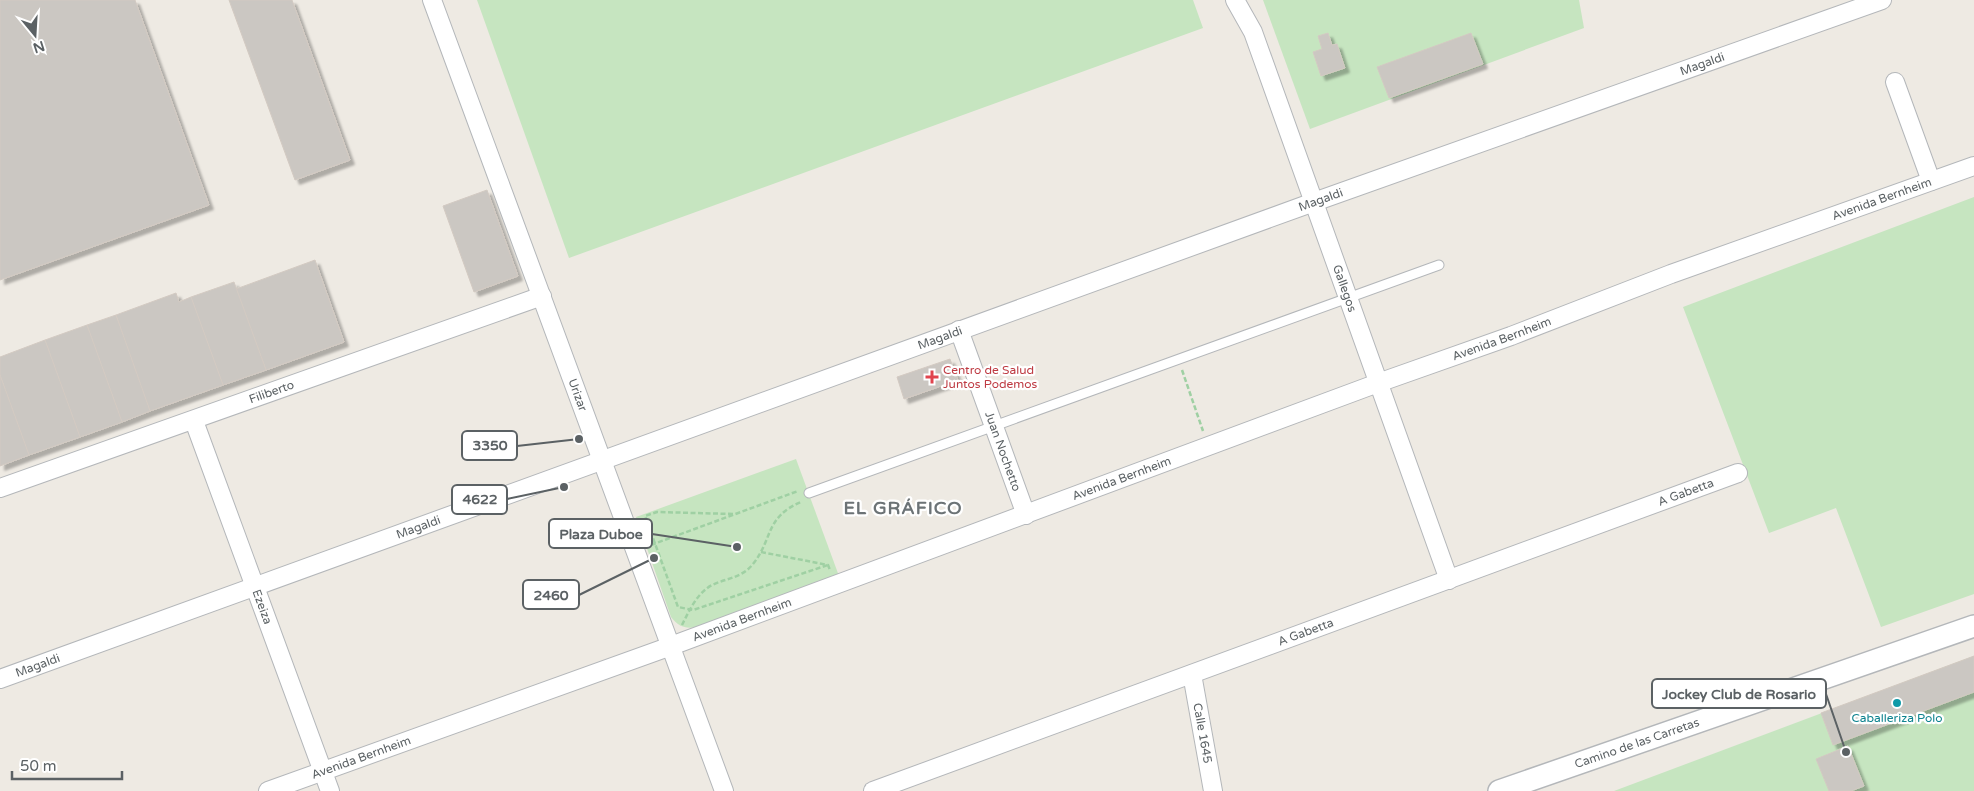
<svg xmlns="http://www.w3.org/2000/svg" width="1974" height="791" viewBox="0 0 1974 791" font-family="'Varela Round',sans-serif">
	<defs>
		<filter id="shadow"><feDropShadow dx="4.5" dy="4.5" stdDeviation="1" flood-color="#0004"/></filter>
	</defs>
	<rect width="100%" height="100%" fill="#eeeae3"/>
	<g fill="#c6e5c0">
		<path d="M 477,0 L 1193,0 L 1203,28 L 569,258 Z"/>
		<path d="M 1263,0 L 1579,0 L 1584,28 L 1310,129 Z"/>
		<path d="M 1974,197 L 1974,594 L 1881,627 L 1836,508 L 1769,533 L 1683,307 Z"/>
		<path d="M 796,459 L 839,576 L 697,627 C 685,629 679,627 671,617 L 636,517 Z"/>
		<path d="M 1974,656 L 1974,791 L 1614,791 Z"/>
	</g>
	<g fill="#cbc7c2" stroke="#d3cac2" filter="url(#shadow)">
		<path d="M 0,0 L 135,0 L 209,205 L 0,280 Z"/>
		<path d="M 229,0 L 292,0 L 350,160 L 295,180 Z"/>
		<path d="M 1328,33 L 1332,45 L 1337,44 L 1345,68 L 1321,76 L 1313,52 L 1322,49 L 1318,36 Z"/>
		<path d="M 1471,33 L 1483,64 L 1389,98 L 1377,67 Z"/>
		<path d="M 487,190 L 518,276 L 474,292 L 443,206 Z"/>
		<path d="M 315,260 L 344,342 L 266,370 L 236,289 Z"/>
		<path d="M 234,282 L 266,370 L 223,385 L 191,297 Z"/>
		<path d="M 176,293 L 179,302 L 191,297 L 223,385 L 150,411 L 116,315 Z"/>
		<path d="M 116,315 L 150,411 L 122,422 L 87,325 Z"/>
		<path d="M 87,325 L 122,422 L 80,437 L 45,340 Z"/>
		<path d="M 45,340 L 80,437 L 29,455 L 0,375 L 0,357 Z"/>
		<path d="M 950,359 L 958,380 L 904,399 L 897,377 Z"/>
		<path d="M 0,375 L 29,455 L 0,466 Z"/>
		<path d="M 1974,656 L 1974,692 L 1833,745 L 1821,713 Z"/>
		<path d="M 1848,746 L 1864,786 L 1851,791 L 1829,791 L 1816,759 Z"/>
	</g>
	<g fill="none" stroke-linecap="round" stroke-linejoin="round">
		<defs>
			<path id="service" d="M 809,493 L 1439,265"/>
			<g id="minor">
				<path id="s1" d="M 432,0 L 724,791"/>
				<path id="s2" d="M 1235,0 L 1253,32 L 1449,580"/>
				<path d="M 1895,82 L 1931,181"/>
				<path id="s3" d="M 959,330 L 1026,515"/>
				<path id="s4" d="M 194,421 L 330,791"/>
				<path id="s5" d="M 0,488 L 542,296"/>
				<path id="s6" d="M 1192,674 L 1213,791"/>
				<path id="s7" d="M 0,679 L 1314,202 L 1882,0"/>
				<path id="s8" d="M 268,791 L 671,646 L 1378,383 L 1511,336 L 1671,274 L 1974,166"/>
				<path id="s9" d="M 873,791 L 1738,473"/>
			</g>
			<g id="tertiary">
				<path id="s10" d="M 1499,791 L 1974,626"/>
			</g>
		</defs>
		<use href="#service" stroke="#b4b7ba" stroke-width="11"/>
		<use href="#minor" stroke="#b4b7ba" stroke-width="20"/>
		<use href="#tertiary" stroke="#b4b7ba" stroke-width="24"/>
		<g stroke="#9fd0a3" stroke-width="2.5" stroke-dasharray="5 2.5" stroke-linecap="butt">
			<path d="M 1182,370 L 1203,431"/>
			<path d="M 733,514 L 657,512 L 645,516 L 678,607 L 693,610 L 828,565"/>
			<path d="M 651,545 L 798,491"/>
			<path d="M 761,552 L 828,565 L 830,570"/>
			<path d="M 682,625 C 689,611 697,593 712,585 C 727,578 742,578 753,564 C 773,539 765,517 801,502"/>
		</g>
		<use href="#service" stroke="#fff" stroke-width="9"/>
		<use href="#minor" stroke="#fff" stroke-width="18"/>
		<use href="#tertiary" stroke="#fff" stroke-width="21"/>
	</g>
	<path fill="#e0444e" stroke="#fff" stroke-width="2" d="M929.5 369.5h5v5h5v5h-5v5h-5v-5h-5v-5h5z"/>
	<circle fill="#0f9aa8" stroke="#fff" stroke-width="2" cx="1897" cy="703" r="5"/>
	<g text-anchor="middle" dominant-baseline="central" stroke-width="4.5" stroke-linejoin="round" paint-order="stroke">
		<g font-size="12" fill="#5b6164" stroke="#fff">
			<text stroke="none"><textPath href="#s7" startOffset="1810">Magaldi</textPath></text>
			<text stroke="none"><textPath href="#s7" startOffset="1405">Magaldi</textPath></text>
			<text stroke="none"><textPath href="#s8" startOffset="1719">Avenida Bernheim</textPath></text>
			<text stroke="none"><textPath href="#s2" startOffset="309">Gallegos</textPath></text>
			<text stroke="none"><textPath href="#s7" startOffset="1000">Magaldi</textPath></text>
			<text stroke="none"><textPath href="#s8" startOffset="1314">Avenida Bernheim</textPath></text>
			<text stroke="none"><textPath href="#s5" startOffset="288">Filiberto</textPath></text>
			<text stroke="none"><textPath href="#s1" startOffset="421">Urizar</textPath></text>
			<text stroke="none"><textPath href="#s3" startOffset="129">Juan Nochetto</textPath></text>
			<text stroke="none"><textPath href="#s8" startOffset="909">Avenida Bernheim</textPath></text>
			<text stroke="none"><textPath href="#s9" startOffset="866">A Gabetta</textPath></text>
			<text stroke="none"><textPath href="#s7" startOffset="445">Magaldi</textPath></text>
			<text stroke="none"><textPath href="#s4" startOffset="198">Ezeiza</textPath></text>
			<text stroke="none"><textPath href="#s8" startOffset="504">Avenida Bernheim</textPath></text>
			<text stroke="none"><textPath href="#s9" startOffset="461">A Gabetta</textPath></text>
			<text stroke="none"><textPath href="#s7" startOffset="40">Magaldi</textPath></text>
			<text stroke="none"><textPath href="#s6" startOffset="60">Calle 1645</textPath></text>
			<text stroke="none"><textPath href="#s10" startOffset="146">Camino de las Carretas</textPath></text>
			<text stroke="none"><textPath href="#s8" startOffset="99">Avenida Bernheim</textPath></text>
		</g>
		<g font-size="12" fill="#be3a42" stroke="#fff" text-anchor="start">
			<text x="943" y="370">Centro de Salud<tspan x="943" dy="14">Juntos Podemos</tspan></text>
		</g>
		<g font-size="12" fill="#0d838f" stroke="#fff">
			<text x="1897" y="718">Caballeriza Polo</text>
		</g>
		<g font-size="18" font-weight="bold" letter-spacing="1" fill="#6c7376" stroke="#fff">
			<text x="903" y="508">EL GRÁFICO</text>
		</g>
	</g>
	<path fill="none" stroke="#5b6164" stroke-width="2" d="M579 439L517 446M564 487L507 499M737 547L652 534M654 558L579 595M1846 752L1826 694"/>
	<g fill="#5b6164" stroke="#fff" stroke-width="2">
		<circle cx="579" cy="439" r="5"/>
		<circle cx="564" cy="487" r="5"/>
		<circle cx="737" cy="547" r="5"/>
		<circle cx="654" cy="558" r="5"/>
		<circle cx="1846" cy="752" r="5"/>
	</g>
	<g fill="#fff" stroke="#5b6164" stroke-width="2">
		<rect x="462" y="431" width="55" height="29" rx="5"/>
		<rect x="452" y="485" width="55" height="29" rx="5"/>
		<rect x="549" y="519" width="103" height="29" rx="5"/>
		<rect x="523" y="580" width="56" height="29" rx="5"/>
		<rect x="1652" y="679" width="174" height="29" rx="5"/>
	</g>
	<g font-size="14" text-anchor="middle" font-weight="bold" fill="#5b6164">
		<text x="490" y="450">3350</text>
		<text x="480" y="504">4622</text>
		<text x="601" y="539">Plaza Duboe</text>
		<text x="551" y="600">2460</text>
		<text x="1739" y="699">Jockey Club de Rosario</text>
	</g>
	<g transform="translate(35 35) rotate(162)" stroke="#ffffff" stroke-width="4" paint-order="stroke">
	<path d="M0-4L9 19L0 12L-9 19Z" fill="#5b6164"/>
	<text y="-8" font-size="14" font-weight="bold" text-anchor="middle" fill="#5b6164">N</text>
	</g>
	<path d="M12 771v8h110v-8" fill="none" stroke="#5b6164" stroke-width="2.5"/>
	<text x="20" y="771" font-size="15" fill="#5b6164" stroke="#ffffff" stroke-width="4" paint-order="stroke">50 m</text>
</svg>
